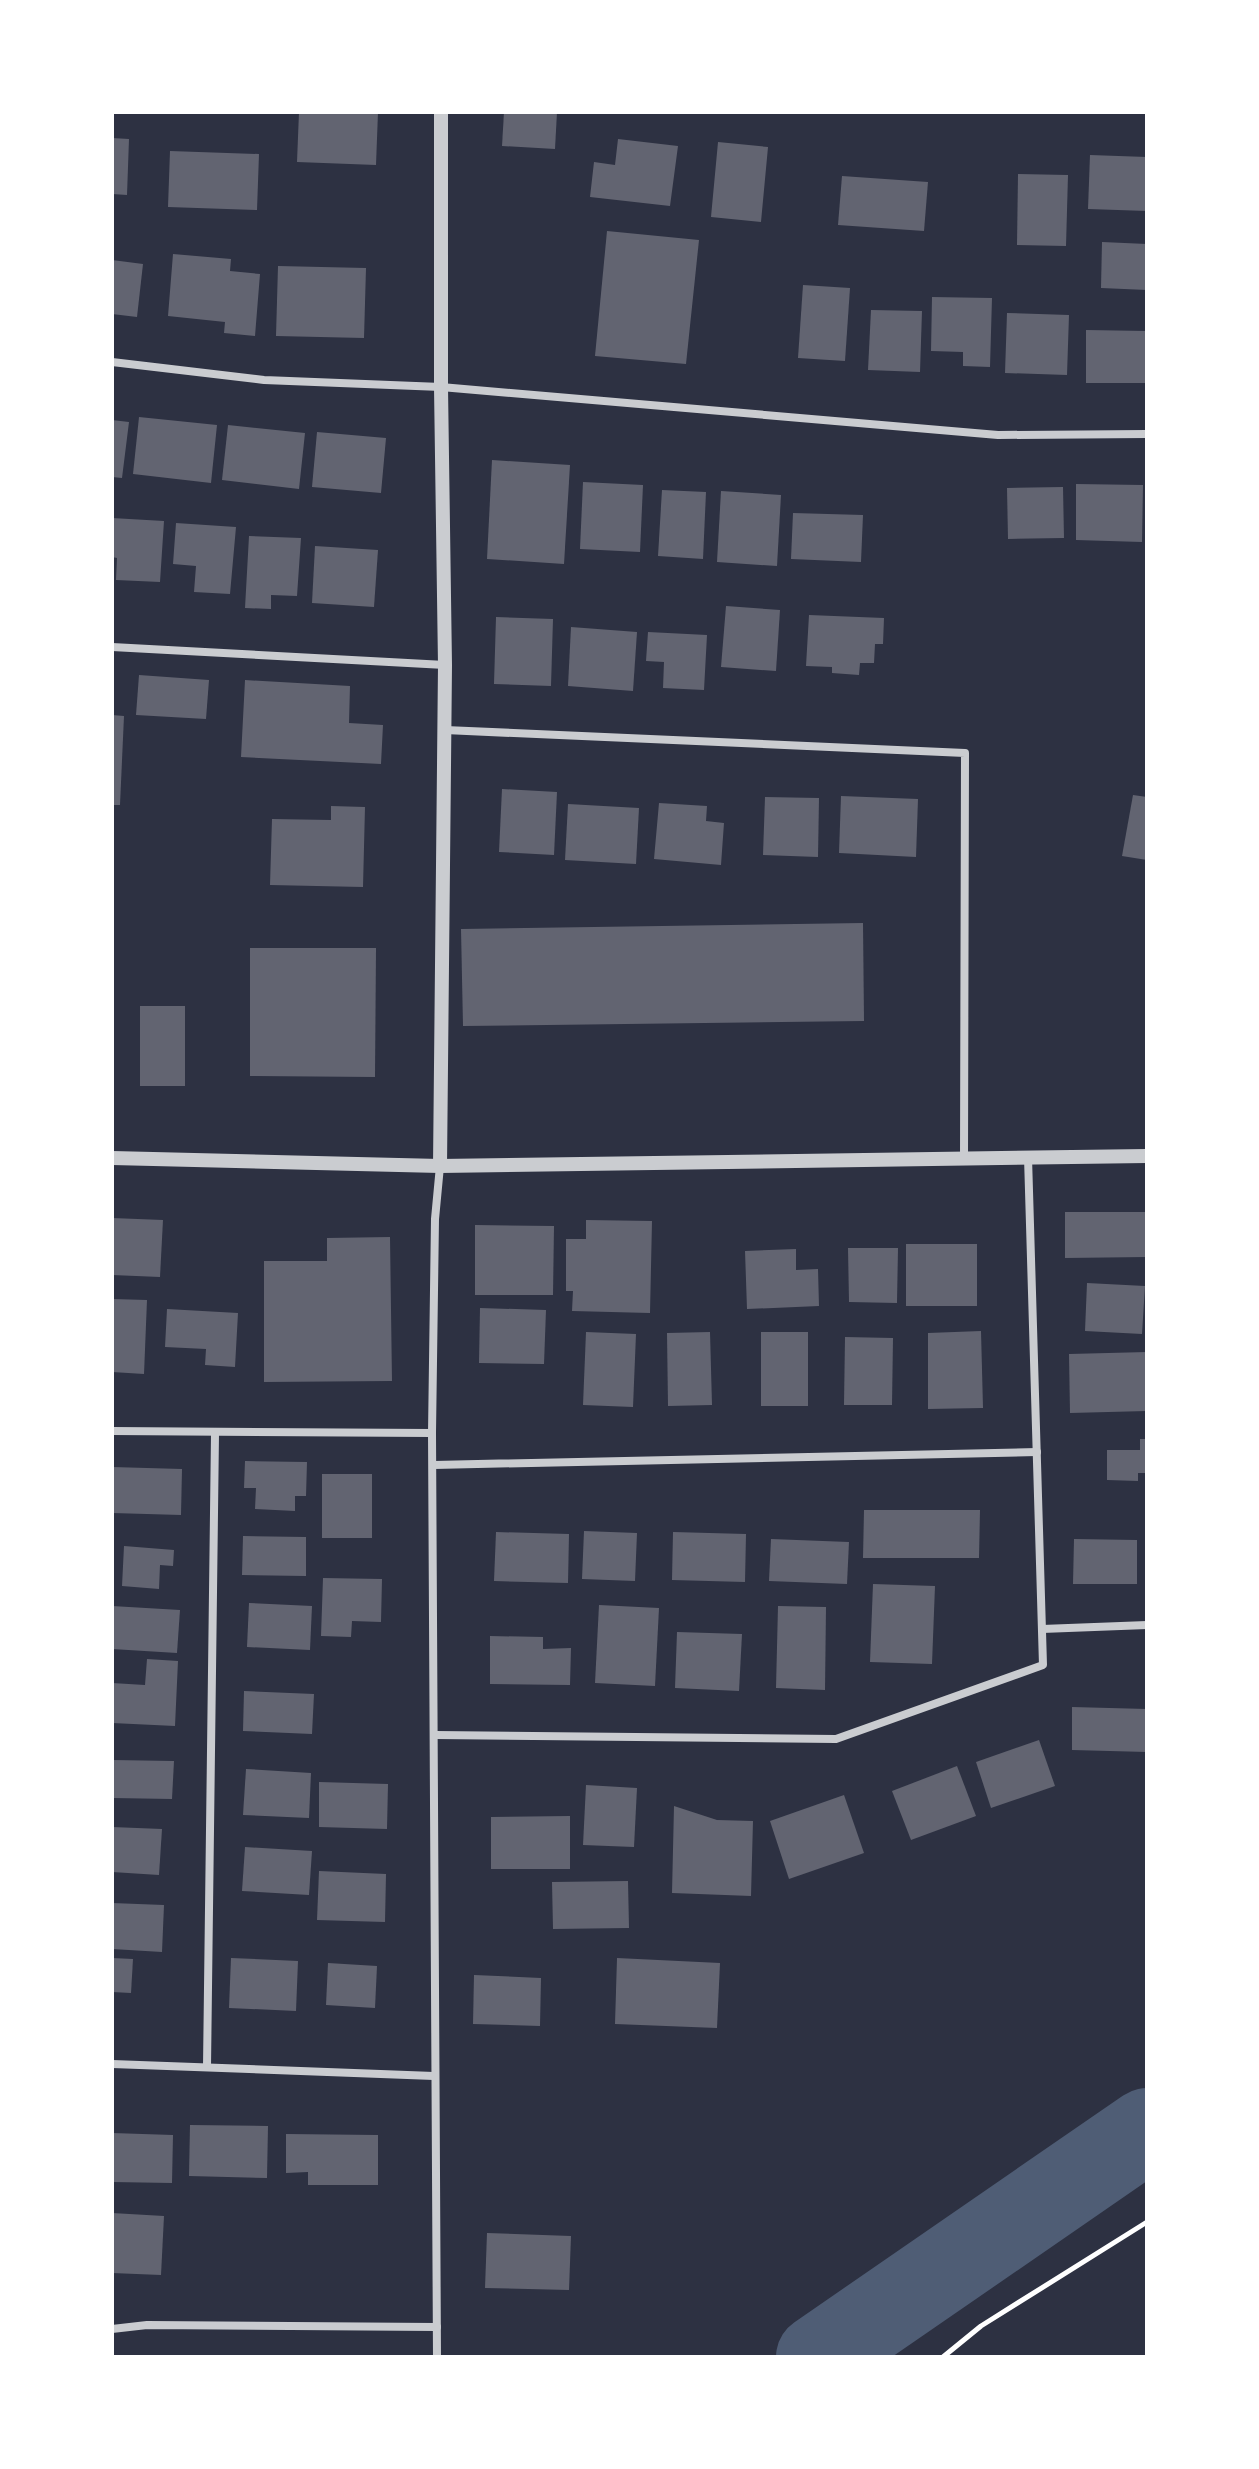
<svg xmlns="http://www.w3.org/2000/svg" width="1259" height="2469" viewBox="0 0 1259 2469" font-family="'Golos Text',sans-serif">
	<rect width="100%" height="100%" fill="#2d3142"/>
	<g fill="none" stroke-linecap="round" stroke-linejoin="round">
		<path stroke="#4f5d75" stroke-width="84" d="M 818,2357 L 1147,2130"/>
	</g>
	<g fill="#626471">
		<path d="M 299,112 L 378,112 L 376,165 L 297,162 Z"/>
		<path d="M 504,112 L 557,112 L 555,149 L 502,146 Z"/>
		<path d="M 112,138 L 129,139 L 127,195 L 112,194 Z"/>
		<path d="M 618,139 L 678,146 L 670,206 L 590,197 L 594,162 L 615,165 Z"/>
		<path d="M 718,142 L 768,147 L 761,222 L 711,217 Z"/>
		<path d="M 170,151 L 259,154 L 257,210 L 168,207 Z"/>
		<path d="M 1090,155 L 1147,157 L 1147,211 L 1088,209 Z"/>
		<path d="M 1018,174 L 1068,175 L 1066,246 L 1017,245 Z"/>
		<path d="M 842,176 L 928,182 L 924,231 L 838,225 Z"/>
		<path d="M 607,231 L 699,240 L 686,364 L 595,356 Z"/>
		<path d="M 1102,242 L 1147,244 L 1147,290 L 1101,288 Z"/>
		<path d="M 173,254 L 231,259 L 230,271 L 260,274 L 255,336 L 224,333 L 225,322 L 168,316 Z"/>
		<path d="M 112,260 L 143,264 L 137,317 L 112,314 Z"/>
		<path d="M 278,266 L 366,268 L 364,338 L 276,336 Z"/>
		<path d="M 803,285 L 850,288 L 845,361 L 798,358 Z"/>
		<path d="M 932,297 L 992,298 L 990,367 L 963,366 L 963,352 L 931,351 Z"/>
		<path d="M 871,310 L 922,311 L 920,372 L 868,370 Z"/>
		<path d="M 1007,313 L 1069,315 L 1067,375 L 1005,373 Z"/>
		<path d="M 1086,330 L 1147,331 L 1147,383 L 1086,383 Z"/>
		<path d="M 139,417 L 217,425 L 211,483 L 133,474 Z"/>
		<path d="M 112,420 L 129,422 L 122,478 L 112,477 Z"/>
		<path d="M 228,425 L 305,433 L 299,489 L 222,480 Z"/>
		<path d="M 317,432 L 386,438 L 381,493 L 312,487 Z"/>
		<path d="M 492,460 L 570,465 L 564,564 L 487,559 Z"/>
		<path d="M 583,482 L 643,485 L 640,552 L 580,549 Z"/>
		<path d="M 1076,484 L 1143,485 L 1142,542 L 1076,540 Z"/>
		<path d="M 1063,487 L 1064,538 L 1008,539 L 1007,488 Z"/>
		<path d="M 662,490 L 706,492 L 703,559 L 658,556 Z"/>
		<path d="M 721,491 L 781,495 L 777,566 L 717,562 Z"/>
		<path d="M 793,513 L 863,515 L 861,562 L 791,559 Z"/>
		<path d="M 112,518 L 164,521 L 160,582 L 116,580 L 117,558 L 112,557 Z"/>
		<path d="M 176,523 L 236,527 L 230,594 L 194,592 L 196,566 L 173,564 Z"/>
		<path d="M 249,536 L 301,538 L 297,596 L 271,595 L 271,609 L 245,608 Z"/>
		<path d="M 315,546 L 378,550 L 374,607 L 312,603 Z"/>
		<path d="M 726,606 L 780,610 L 776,671 L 721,667 Z"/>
		<path d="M 809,615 L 884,618 L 883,644 L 875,644 L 874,663 L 860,663 L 859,675 L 832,673 L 832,667 L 806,666 Z"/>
		<path d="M 496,617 L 553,619 L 551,686 L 494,684 Z"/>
		<path d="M 571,627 L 637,632 L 633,691 L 568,686 Z"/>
		<path d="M 648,632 L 707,635 L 704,690 L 663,688 L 664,662 L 646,661 Z"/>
		<path d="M 139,675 L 209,680 L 206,719 L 136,715 Z"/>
		<path d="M 245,680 L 350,686 L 349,723 L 383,725 L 381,764 L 241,757 Z"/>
		<path d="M 112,715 L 124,716 L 120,805 L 112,805 Z"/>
		<path d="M 502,789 L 557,792 L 554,855 L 499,852 Z"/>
		<path d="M 1133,795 L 1147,797 L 1147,860 L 1122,856 Z"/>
		<path d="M 841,796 L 918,799 L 916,857 L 839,853 Z"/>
		<path d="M 765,797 L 819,798 L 818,857 L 763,855 Z"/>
		<path d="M 659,803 L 707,806 L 706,821 L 724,823 L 721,865 L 654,859 Z"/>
		<path d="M 568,804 L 639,808 L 636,864 L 565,860 Z"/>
		<path d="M 331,806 L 365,807 L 363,887 L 270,885 L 272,819 L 331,820 Z"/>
		<path d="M 863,923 L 864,1021 L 463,1026 L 461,929 Z"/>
		<path d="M 250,948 L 376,948 L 375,1077 L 250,1076 Z"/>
		<rect x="140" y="1006" width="45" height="80"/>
		<path d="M 1065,1212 L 1147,1212 L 1147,1257 L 1065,1258 Z"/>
		<path d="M 112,1218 L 163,1220 L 160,1277 L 112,1275 Z"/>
		<path d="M 586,1220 L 652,1221 L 650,1313 L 572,1311 L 573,1291 L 566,1291 L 566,1239 L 586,1239 Z"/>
		<path d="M 475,1225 L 554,1226 L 553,1295 L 475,1295 Z"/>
		<path d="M 390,1237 L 392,1381 L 264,1382 L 264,1261 L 327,1261 L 327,1238 Z"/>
		<rect x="906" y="1244" width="71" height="62"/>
		<path d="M 848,1248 L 898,1248 L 897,1303 L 849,1302 Z"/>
		<path d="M 796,1249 L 796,1270 L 818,1269 L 819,1306 L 747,1309 L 745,1251 Z"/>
		<path d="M 1087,1283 L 1145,1286 L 1142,1334 L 1085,1331 Z"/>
		<path d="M 112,1299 L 147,1300 L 144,1374 L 112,1372 Z"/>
		<path d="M 480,1308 L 546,1310 L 544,1364 L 479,1363 Z"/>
		<path d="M 167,1309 L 238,1313 L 235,1367 L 205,1365 L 206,1349 L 165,1347 Z"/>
		<path d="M 981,1331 L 983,1408 L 928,1409 L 928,1333 Z"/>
		<path d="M 586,1332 L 636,1334 L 633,1407 L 583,1405 Z"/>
		<path d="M 710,1332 L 712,1405 L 668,1406 L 667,1333 Z"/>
		<rect x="761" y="1332" width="47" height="74"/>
		<path d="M 845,1337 L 893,1338 L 892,1405 L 844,1405 Z"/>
		<path d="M 1147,1352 L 1147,1411 L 1070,1413 L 1069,1354 Z"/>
		<path d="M 1140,1439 L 1147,1439 L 1147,1473 L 1138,1473 L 1138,1481 L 1107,1480 L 1107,1450 L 1140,1450 Z"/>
		<path d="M 245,1461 L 307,1462 L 306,1496 L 295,1496 L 295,1511 L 255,1509 L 256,1488 L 244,1488 Z"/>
		<path d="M 112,1467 L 182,1469 L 181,1515 L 112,1513 Z"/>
		<rect x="322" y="1474" width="50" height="64"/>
		<path d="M 864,1510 L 980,1510 L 979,1558 L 863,1558 Z"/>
		<path d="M 584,1531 L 637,1533 L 635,1581 L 582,1579 Z"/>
		<path d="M 496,1532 L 569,1534 L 568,1583 L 494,1581 Z"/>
		<path d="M 673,1532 L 746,1534 L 745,1582 L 672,1580 Z"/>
		<path d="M 243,1536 L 306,1537 L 306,1576 L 242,1575 Z"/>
		<path d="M 771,1539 L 849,1542 L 847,1584 L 769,1581 Z"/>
		<path d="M 1074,1539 L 1137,1540 L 1137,1584 L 1073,1584 Z"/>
		<path d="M 124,1546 L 174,1550 L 173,1566 L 160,1565 L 159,1589 L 122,1586 Z"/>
		<path d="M 323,1578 L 382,1579 L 381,1622 L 352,1621 L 351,1637 L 321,1636 Z"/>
		<path d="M 873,1584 L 935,1586 L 932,1664 L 870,1662 Z"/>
		<path d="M 249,1603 L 312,1606 L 310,1650 L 247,1647 Z"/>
		<path d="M 599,1605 L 659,1608 L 655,1686 L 595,1683 Z"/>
		<path d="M 112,1606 L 180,1610 L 177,1653 L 112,1649 Z"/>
		<path d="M 778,1606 L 826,1607 L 825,1690 L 776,1688 Z"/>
		<path d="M 677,1632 L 742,1634 L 739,1691 L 675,1688 Z"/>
		<path d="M 490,1636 L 543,1637 L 543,1649 L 571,1648 L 570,1685 L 490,1684 Z"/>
		<path d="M 147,1659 L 178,1661 L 175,1726 L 112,1723 L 112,1683 L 145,1685 Z"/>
		<path d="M 244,1691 L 314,1694 L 312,1734 L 243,1731 Z"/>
		<path d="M 1072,1707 L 1147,1709 L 1147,1752 L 1072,1750 Z"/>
		<path d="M 1039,1740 L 1055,1786 L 991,1808 L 976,1762 Z"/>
		<path d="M 112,1760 L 174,1761 L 172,1799 L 112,1798 Z"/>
		<path d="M 957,1766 L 976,1816 L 911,1840 L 892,1791 Z"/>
		<path d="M 246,1769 L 311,1773 L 309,1818 L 243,1815 Z"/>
		<path d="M 319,1782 L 388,1784 L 387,1829 L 319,1827 Z"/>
		<path d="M 586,1785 L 637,1788 L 634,1847 L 583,1845 Z"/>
		<path d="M 844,1795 L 864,1853 L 789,1879 L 770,1821 Z"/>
		<path d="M 674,1806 L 717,1820 L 753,1821 L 751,1896 L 672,1893 Z"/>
		<path d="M 570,1816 L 570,1869 L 491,1869 L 491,1817 Z"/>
		<path d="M 112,1827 L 162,1829 L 159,1875 L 112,1872 Z"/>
		<path d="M 245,1847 L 312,1851 L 309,1895 L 242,1891 Z"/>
		<path d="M 319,1871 L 386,1874 L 385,1922 L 317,1920 Z"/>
		<path d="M 628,1881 L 629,1928 L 553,1929 L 552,1882 Z"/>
		<path d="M 112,1903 L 164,1905 L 162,1952 L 112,1949 Z"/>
		<path d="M 112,1958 L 133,1959 L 131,1993 L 112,1992 Z"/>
		<path d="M 231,1958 L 298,1961 L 296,2011 L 229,2008 Z"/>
		<path d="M 617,1958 L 720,1963 L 717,2028 L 615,2024 Z"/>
		<path d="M 328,1963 L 377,1966 L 375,2008 L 326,2005 Z"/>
		<path d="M 474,1975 L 541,1978 L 540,2026 L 473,2024 Z"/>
		<path d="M 190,2125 L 268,2126 L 267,2178 L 189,2176 Z"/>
		<path d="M 112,2133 L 173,2135 L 172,2183 L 112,2182 Z"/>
		<path d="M 286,2134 L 378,2135 L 378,2185 L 308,2185 L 308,2172 L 286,2173 Z"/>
		<path d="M 112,2213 L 164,2216 L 161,2275 L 112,2273 Z"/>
		<path d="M 487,2233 L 571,2236 L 569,2290 L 485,2288 Z"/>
	</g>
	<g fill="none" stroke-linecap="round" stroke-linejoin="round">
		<path stroke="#fff" stroke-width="5" d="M 943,2357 L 981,2326 L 1147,2222"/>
		<g stroke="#caccd0" stroke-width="8">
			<path d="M 112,362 L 264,380 L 441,387 L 998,435 L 1147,434"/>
			<path d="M 112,647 L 445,665"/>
			<path d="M 445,730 L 965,753 L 964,1159"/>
			<path d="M 112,1431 L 432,1433"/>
			<path d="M 434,1465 L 1037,1452"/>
			<path d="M 1042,1629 L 1147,1625"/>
			<path d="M 435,1735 L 836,1739 L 1043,1665 L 1028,1157"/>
			<path d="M 112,2064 L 434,2076"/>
			<path d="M 207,2067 L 215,1434"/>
			<path d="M 112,2329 L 147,2325 L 437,2327"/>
			<path d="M 437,2357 L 432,1433 L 435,1219 L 440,1166"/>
		</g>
		<g stroke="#caccd0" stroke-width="14">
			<path d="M 112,1158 L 440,1166 L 1147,1156"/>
			<path d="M 440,1166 L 445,665 L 441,387 L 441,112"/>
		</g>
	</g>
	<rect width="1259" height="2469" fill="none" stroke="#ffffff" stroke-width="228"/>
</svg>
